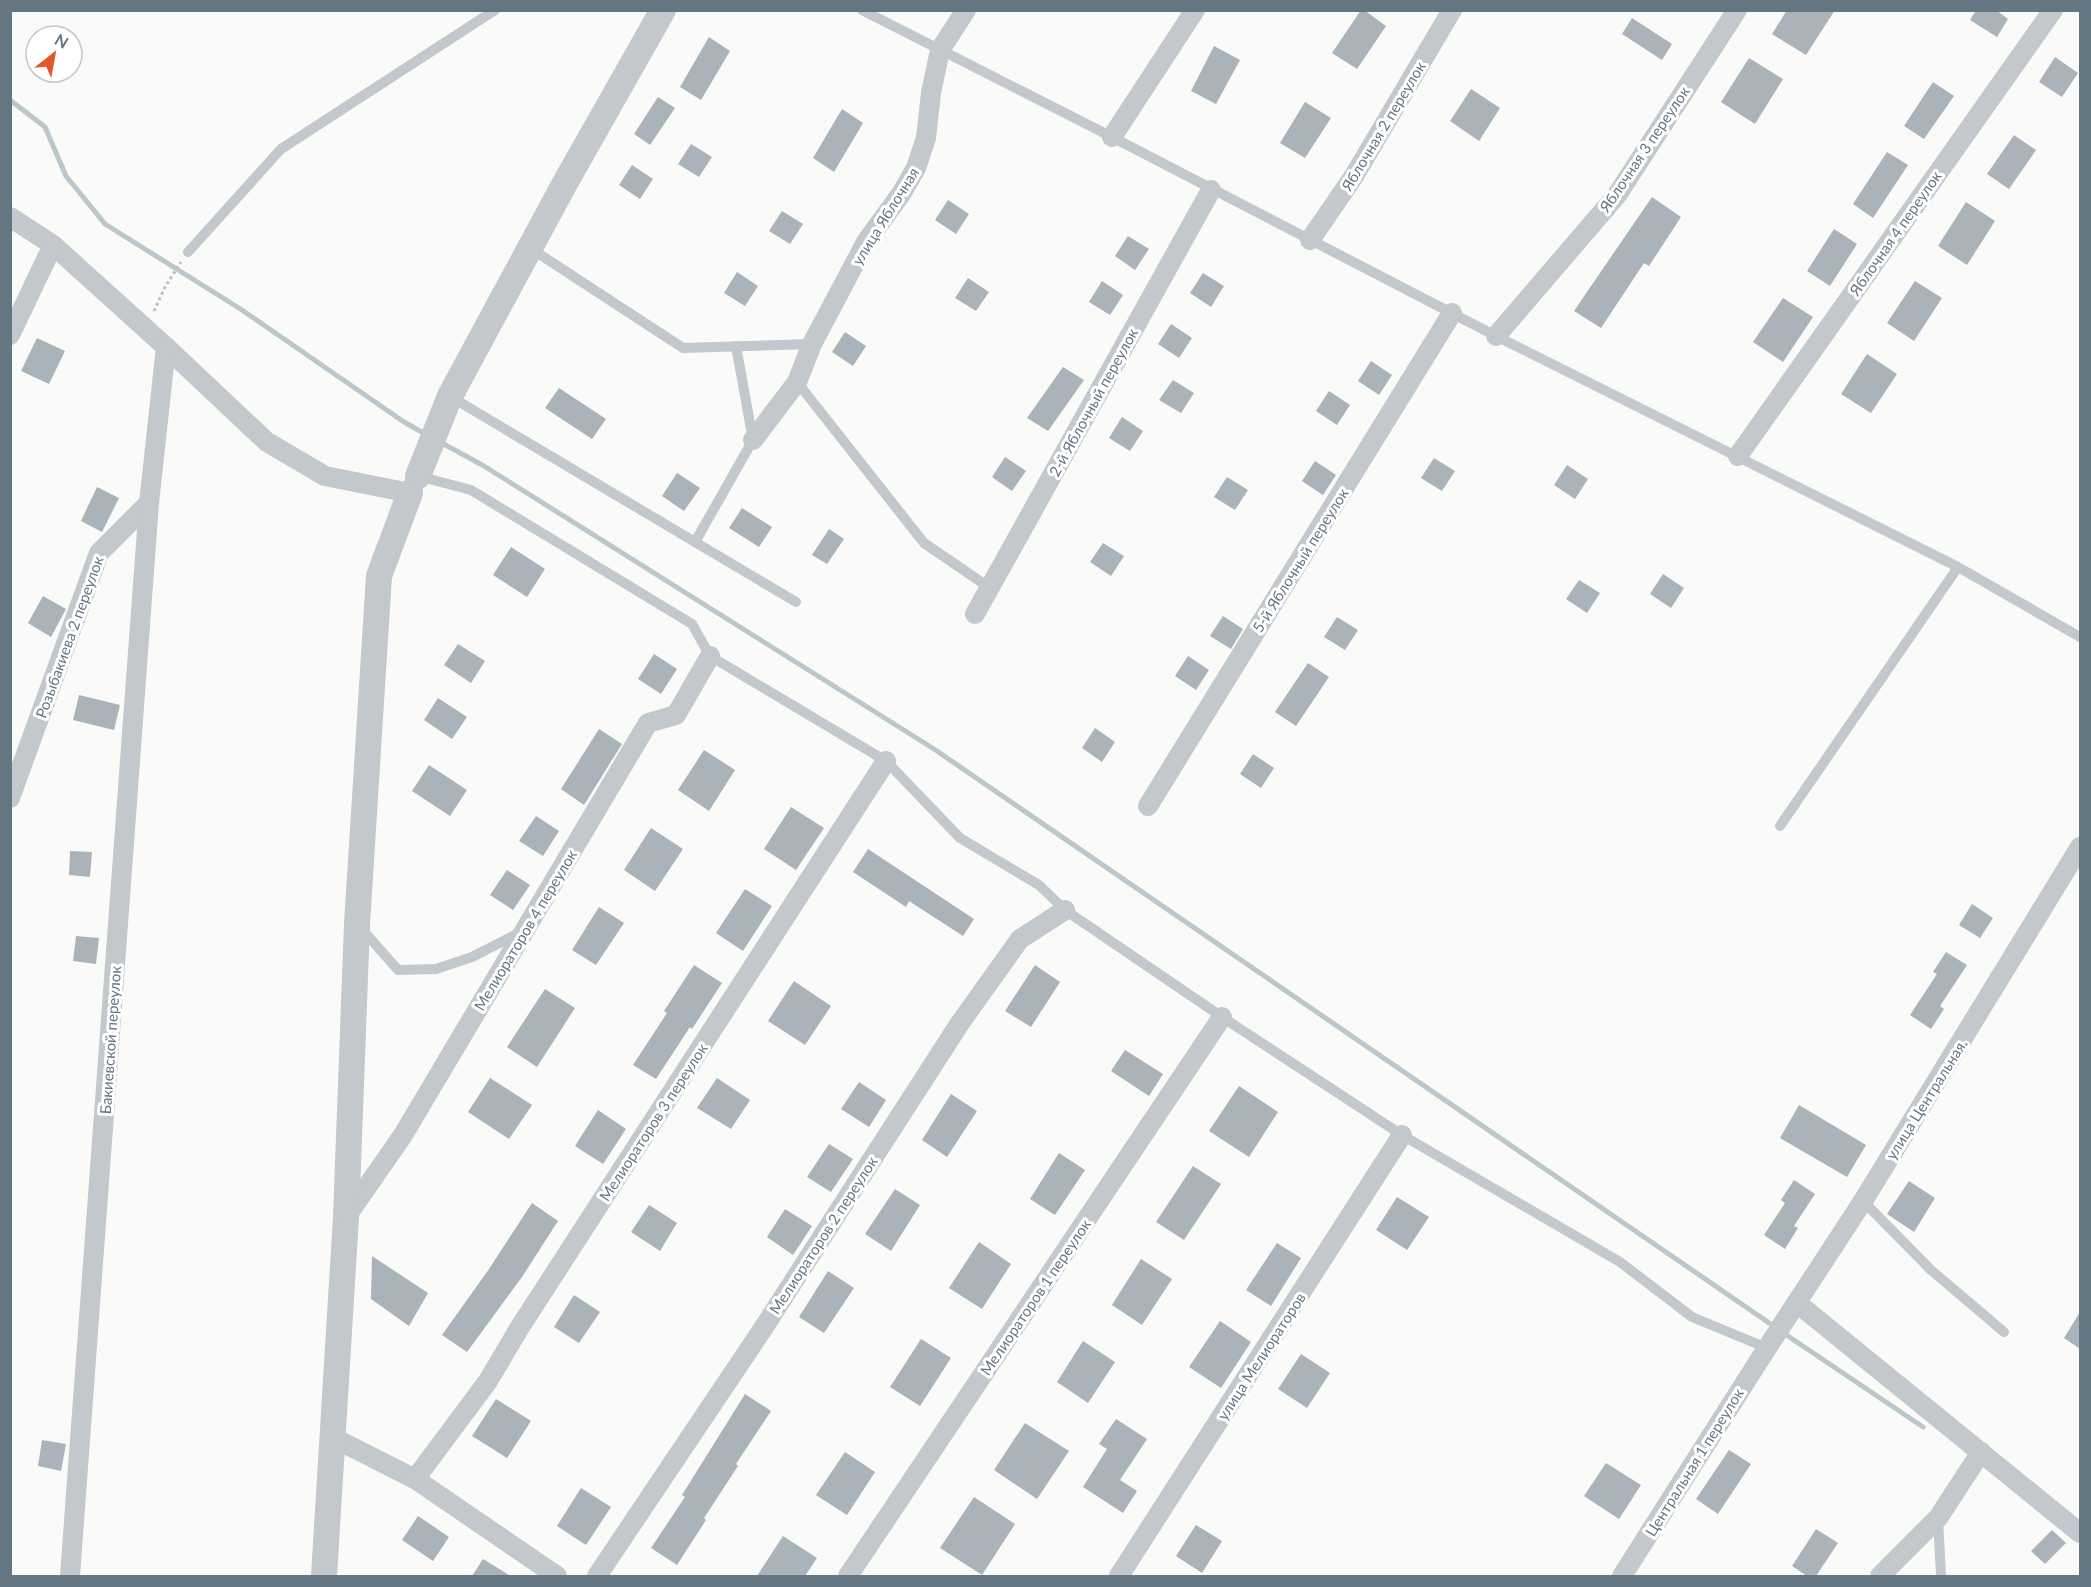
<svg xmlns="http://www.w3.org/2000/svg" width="2091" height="1587" viewBox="0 0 2091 1587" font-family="Lato,sans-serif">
	<rect width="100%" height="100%" fill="#fafaf8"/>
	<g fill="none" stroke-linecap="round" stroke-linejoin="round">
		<g stroke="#bbc7cb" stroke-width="5">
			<path d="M 10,100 L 45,127 L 66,176 L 105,224 L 242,310 L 404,422 L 427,435"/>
			<path d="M 440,442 L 484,466 L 934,749 L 1775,1327"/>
			<path d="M 1782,1332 L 1923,1427"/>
		</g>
	</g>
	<g fill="#aab3b9">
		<path d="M 1361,10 L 1364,10 L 1386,26 L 1357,69 L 1332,53 Z"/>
		<path d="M 1787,10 L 1835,10 L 1806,55 L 1772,34 Z"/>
		<path d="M 1976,10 L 1996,10 L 2008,19 L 1997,37 L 1970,20 Z"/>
		<path d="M 1632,18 L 1672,44 L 1662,60 L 1622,34 Z"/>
		<path d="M 709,37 L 730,51 L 701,100 L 680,87 Z"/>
		<path d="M 1214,46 L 1240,60 L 1216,104 L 1191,91 Z"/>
		<path d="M 2055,57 L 2078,73 L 2062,97 L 2039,82 Z"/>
		<path d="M 1749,58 L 1783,79 L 1755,124 L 1721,102 Z"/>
		<path d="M 1933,82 L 1954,96 L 1924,139 L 1904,126 Z"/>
		<path d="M 1471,89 L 1500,108 L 1479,141 L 1450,121 Z"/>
		<path d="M 658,97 L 675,108 L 650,145 L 634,134 Z"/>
		<path d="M 1305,102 L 1331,118 L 1305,158 L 1280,143 Z"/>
		<path d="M 842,109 L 863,123 L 834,172 L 813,158 Z"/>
		<path d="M 2014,135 L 2036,150 L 2009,189 L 1987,174 Z"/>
		<path d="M 691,144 L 712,157 L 699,177 L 678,164 Z"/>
		<path d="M 1887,152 L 1908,165 L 1873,218 L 1853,204 Z"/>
		<path d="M 632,165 L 653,179 L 640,199 L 619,185 Z"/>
		<path d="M 1652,197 L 1681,217 L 1649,266 L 1644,263 L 1601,328 L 1574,311 Z"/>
		<path d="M 948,200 L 969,214 L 956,234 L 935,220 Z"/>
		<path d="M 1966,202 L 1995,221 L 1967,265 L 1938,246 Z"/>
		<path d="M 782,211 L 803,224 L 790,244 L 769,231 Z"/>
		<path d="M 1834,229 L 1857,244 L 1830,286 L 1807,271 Z"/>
		<path d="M 1128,236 L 1149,249 L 1135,270 L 1115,256 Z"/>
		<path d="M 737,272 L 758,286 L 745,306 L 724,293 Z"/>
		<path d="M 1203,273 L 1224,286 L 1211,307 L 1190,293 Z"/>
		<path d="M 968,278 L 989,292 L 976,311 L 955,298 Z"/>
		<path d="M 1102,281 L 1123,295 L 1110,315 L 1089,302 Z"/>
		<path d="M 1915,281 L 1942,298 L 1914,341 L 1887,323 Z"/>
		<path d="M 1783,298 L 1813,317 L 1783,362 L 1753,342 Z"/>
		<path d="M 1171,324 L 1192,338 L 1179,358 L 1158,344 Z"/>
		<path d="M 845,332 L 866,346 L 853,366 L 832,352 Z"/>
		<path d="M 37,338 L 65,351 L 49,384 L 21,371 Z"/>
		<path d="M 1867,354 L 1897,374 L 1871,413 L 1841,394 Z"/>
		<path d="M 1371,361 L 1392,375 L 1379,395 L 1358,381 Z"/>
		<path d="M 1063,367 L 1084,380 L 1048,431 L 1027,418 Z"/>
		<path d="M 1173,380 L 1194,393 L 1181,413 L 1159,400 Z"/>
		<path d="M 559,388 L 606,419 L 592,439 L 545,408 Z"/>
		<path d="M 1329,391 L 1350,405 L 1337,425 L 1316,411 Z"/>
		<path d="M 1122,417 L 1143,431 L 1130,451 L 1109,438 Z"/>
		<path d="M 1005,457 L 1026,471 L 1012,491 L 992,477 Z"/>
		<path d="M 1434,458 L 1455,471 L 1442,491 L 1421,478 Z"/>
		<path d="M 1315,461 L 1336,475 L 1323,495 L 1302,481 Z"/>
		<path d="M 1567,465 L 1588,479 L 1575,499 L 1554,485 Z"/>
		<path d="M 677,473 L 700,488 L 684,511 L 662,496 Z"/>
		<path d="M 1227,477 L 1248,490 L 1235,510 L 1214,497 Z"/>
		<path d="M 97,487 L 119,498 L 102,532 L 81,521 Z"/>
		<path d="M 742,508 L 772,527 L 759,547 L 729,528 Z"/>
		<path d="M 829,529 L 844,539 L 827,564 L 812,555 Z"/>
		<path d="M 1103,543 L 1124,556 L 1111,576 L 1090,562 Z"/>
		<path d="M 511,547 L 545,569 L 527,597 L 493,575 Z"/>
		<path d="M 1663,574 L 1684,588 L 1671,608 L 1650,594 Z"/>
		<path d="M 1579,580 L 1600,593 L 1587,613 L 1566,599 Z"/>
		<path d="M 43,596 L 66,609 L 51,637 L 28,623 Z"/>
		<path d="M 1223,616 L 1243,629 L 1231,649 L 1210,636 Z"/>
		<path d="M 1337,617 L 1358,630 L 1345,650 L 1324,637 Z"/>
		<path d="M 458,644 L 485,661 L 471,683 L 444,665 Z"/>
		<path d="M 654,654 L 677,669 L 661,694 L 638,679 Z"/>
		<path d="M 1188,656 L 1209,670 L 1196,690 L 1175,676 Z"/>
		<path d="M 1308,663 L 1329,677 L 1296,726 L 1275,712 Z"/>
		<path d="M 79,695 L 120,705 L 114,730 L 73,720 Z"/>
		<path d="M 438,698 L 467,717 L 452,739 L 424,720 Z"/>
		<path d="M 1095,728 L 1115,742 L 1102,762 L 1082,748 Z"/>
		<path d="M 599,729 L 622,744 L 584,805 L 561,789 Z"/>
		<path d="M 704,750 L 735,770 L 709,811 L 678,790 Z"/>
		<path d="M 1253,754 L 1274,768 L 1261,788 L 1240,774 Z"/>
		<path d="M 429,765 L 467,790 L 450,816 L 412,791 Z"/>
		<path d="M 791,807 L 824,828 L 796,870 L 764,849 Z"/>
		<path d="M 536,816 L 559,831 L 543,856 L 519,841 Z"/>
		<path d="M 651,828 L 683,849 L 655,891 L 624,870 Z"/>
		<path d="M 868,849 L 974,919 L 963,936 L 909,901 L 906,907 L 853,872 Z"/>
		<path d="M 70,851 L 92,852 L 90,877 L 69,875 Z"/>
		<path d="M 507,870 L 530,885 L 513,910 L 490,895 Z"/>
		<path d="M 745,889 L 772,906 L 743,951 L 716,933 Z"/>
		<path d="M 1972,904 L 1993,918 L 1980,938 L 1959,925 Z"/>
		<path d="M 599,907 L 624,923 L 596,965 L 572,950 Z"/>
		<path d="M 76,936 L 99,938 L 96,964 L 73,961 Z"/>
		<path d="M 1946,952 L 1967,965 L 1940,1006 L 1944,1009 L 1931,1029 L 1910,1015 L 1937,974 L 1933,972 Z"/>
		<path d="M 694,965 L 722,983 L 692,1029 L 690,1027 L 656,1079 L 633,1065 L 667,1013 L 664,1011 Z"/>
		<path d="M 1035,965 L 1060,982 L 1031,1027 L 1005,1011 Z"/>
		<path d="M 794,981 L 831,1006 L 805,1045 L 768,1021 Z"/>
		<path d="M 545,989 L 575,1008 L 537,1067 L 507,1047 Z"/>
		<path d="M 1125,1050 L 1163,1074 L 1149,1096 L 1111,1071 Z"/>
		<path d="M 490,1078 L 532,1105 L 509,1139 L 468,1112 Z"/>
		<path d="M 717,1078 L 750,1100 L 731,1129 L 697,1108 Z"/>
		<path d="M 859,1082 L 886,1100 L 869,1127 L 841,1109 Z"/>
		<path d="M 1239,1086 L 1278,1112 L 1249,1157 L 1209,1131 Z"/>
		<path d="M 951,1094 L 977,1111 L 947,1157 L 922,1140 Z"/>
		<path d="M 1799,1105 L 1866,1145 L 1847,1177 L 1780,1138 Z"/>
		<path d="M 598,1110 L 626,1129 L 603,1164 L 575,1146 Z"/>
		<path d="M 829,1144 L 853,1159 L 831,1192 L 807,1177 Z"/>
		<path d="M 1059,1153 L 1085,1170 L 1055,1215 L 1030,1199 Z"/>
		<path d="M 1193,1166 L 1221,1184 L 1184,1240 L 1156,1222 Z"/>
		<path d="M 1794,1180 L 1815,1194 L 1794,1226 L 1798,1228 L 1785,1249 L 1764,1235 L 1785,1203 L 1781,1200 Z"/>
		<path d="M 1909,1181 L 1935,1198 L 1914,1232 L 1887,1214 Z"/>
		<path d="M 895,1189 L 920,1205 L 891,1251 L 865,1234 Z"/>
		<path d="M 1397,1197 L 1429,1217 L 1407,1250 L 1376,1230 Z"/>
		<path d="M 532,1203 L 558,1221 L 522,1277 L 467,1352 L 442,1335 L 489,1269 Z"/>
		<path d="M 649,1205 L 677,1223 L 660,1251 L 631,1232 Z"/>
		<path d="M 785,1209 L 812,1226 L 793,1255 L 767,1237 Z"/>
		<path d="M 979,1242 L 1011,1264 L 982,1309 L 949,1288 Z"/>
		<path d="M 1277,1243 L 1301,1258 L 1271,1306 L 1246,1290 Z"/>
		<path d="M 372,1256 L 428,1293 L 409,1326 L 371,1299 Z"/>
		<path d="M 1141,1259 L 1172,1279 L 1142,1325 L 1112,1305 Z"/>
		<path d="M 828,1271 L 854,1288 L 824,1333 L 799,1317 Z"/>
		<path d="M 574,1295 L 600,1312 L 579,1343 L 554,1327 Z"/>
		<path d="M 2080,1312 L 2080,1349 L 2064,1338 Z"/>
		<path d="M 1220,1321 L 1251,1342 L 1221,1388 L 1189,1367 Z"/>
		<path d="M 921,1339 L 951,1358 L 920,1406 L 890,1387 Z"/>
		<path d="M 1083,1341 L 1115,1362 L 1088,1403 L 1057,1382 Z"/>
		<path d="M 1301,1354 L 1330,1373 L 1307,1408 L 1278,1389 Z"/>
		<path d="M 745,1394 L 771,1411 L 736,1464 L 738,1466 L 704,1518 L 706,1520 L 677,1565 L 651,1548 L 685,1497 L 682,1495 Z"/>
		<path d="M 496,1399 L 531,1421 L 507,1458 L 472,1436 Z"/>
		<path d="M 1116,1419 L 1147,1439 L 1120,1480 L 1137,1491 L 1123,1513 L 1083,1487 L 1107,1449 L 1099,1444 Z"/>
		<path d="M 1025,1423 L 1069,1451 L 1037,1499 L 994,1470 Z"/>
		<path d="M 42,1440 L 66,1444 L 61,1471 L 38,1466 Z"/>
		<path d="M 1729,1450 L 1751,1464 L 1718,1514 L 1696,1499 Z"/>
		<path d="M 845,1452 L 875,1472 L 847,1515 L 816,1495 Z"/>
		<path d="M 1606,1463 L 1641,1485 L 1619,1519 L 1584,1496 Z"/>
		<path d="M 581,1488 L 611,1507 L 586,1545 L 557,1526 Z"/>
		<path d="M 974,1497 L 1015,1524 L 982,1575 L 940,1548 Z"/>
		<path d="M 418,1516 L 449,1537 L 433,1561 L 402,1540 Z"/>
		<path d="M 1196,1525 L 1222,1541 L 1202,1573 L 1176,1556 Z"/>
		<path d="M 1816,1529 L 1838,1543 L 1816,1576 L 1807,1576 L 1792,1566 Z"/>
		<path d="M 2052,1530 L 2066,1543 L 2045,1564 L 2031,1551 Z"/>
		<path d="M 783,1536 L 817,1558 L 805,1576 L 757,1576 Z"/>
		<path d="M 483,1559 L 511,1576 L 472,1576 Z"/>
	</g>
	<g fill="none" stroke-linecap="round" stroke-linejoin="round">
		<path stroke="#bbbfc2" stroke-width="3" stroke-dasharray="3 3" stroke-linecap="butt" d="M 154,311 L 165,287 L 181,262"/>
		<g stroke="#c3c8cc" stroke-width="10">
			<path d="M 862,10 L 1112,137 L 1496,336 L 1958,567 L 2080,637"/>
			<path d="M 530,248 L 683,348 L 812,344"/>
			<path d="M 188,252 L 281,149 L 495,10"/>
			<path d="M 797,382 L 924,543 L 990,588"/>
			<path d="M 451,397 L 796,602"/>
			<path d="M 418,476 L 471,490 L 692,624 L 710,656 L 886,761 L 960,838 L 1039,885 L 1065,910 L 1222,1017 L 1402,1135 L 1620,1262 L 1692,1317 L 1767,1348"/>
			<path d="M 695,542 L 753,440 L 736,346"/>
			<path d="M 1780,826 L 1958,567"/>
			<path d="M 360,927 L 398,970 L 436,969 L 472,957 L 519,933"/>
			<path d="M 1863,1201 L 1931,1270 L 2004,1332"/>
			<path d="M 1938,1518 L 1941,1576"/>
		</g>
		<g stroke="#c3c8cc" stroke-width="20">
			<path d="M 1112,137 L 1195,10"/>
			<path d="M 10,217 L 53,245 L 166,347 L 267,442 L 325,476 L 410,493 L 415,481"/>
			<path d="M 1310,240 L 1354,176 L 1452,10"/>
			<path d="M 10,335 L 53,245"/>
			<path d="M 1496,336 L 1617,195 L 1737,10"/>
			<path d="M 753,440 L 797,382 L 812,344 L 866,242 L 901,194 L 916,168 L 926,138 L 931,93 L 940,50 L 966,10"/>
			<path d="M 1738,456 L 2053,10"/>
			<path d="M 975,614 L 1211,190"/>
			<path d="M 10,798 L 99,553 L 149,503 L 166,347"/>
			<path d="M 1148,806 L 1452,313"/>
			<path d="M 346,1217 L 403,1135 L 648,723 L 676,715 L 710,656"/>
			<path d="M 1797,1303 L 2080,1533"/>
			<path d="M 332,1437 L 415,1479 L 557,1576"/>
			<path d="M 415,1479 L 488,1381 L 520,1327 L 886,761"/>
			<path d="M 70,1576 L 149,503"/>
			<path d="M 597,1576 L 766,1324 L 960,1023 L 1020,939 L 1065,910"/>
			<path d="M 848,1576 L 1222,1017"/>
			<path d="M 1119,1576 L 1402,1135"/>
			<path d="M 1622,1576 L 1767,1348 L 1863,1201 L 2080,847"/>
			<path d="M 1880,1576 L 1938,1518 L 1981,1452"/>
		</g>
		<g stroke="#c3c8cc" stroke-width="26">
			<path d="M 418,476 L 450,396 L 565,183 L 663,10"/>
			<path d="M 324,1576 L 346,1217 L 357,924 L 379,576 L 410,493"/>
		</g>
	</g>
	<g text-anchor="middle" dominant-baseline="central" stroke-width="6" stroke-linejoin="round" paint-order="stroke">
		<g font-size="15" fill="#657683" stroke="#fff">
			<text transform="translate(1383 126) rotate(-59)">Яблочная 2 переулок</text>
			<text transform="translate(1644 149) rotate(-56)">Яблочная 3 переулок</text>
			<text transform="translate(885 216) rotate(-58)">улица Яблочная</text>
			<text transform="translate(1895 233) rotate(-55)">Яблочная 4 переулок</text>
			<text transform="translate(1093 402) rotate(-61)">2-й Яблочный переулок</text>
			<text transform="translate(1300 560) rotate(-58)">5-й Яблочный переулок</text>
			<text transform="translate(69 637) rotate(-70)">Розыбакиева 2 переулок</text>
			<text transform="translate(525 930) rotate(-59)">Мелиораторов 4 переулок</text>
			<text transform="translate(110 1040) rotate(-86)">Бакиевской переулок</text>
			<text transform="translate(1926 1099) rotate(-58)">улица Центральная.</text>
			<text transform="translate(653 1122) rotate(-57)">Мелиораторов 3 переулок</text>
			<text transform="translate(823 1235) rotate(-57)">Мелиораторов 2 переулок</text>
			<text transform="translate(1035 1297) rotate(-56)">Мелиораторов 1 переулок</text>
			<text transform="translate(1261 1356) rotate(-57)">улица Мелиораторов</text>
			<text transform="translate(1694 1462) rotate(-58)">Центральная 1 переулок</text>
		</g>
	</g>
	<rect width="2091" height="1587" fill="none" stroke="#657683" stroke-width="24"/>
	<g transform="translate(54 54) rotate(31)"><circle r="28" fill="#ffffff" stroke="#c1c8cd" stroke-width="1.5"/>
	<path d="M0-4.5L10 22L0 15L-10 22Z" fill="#e4572e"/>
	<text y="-9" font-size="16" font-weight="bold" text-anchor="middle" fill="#657683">N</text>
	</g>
</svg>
